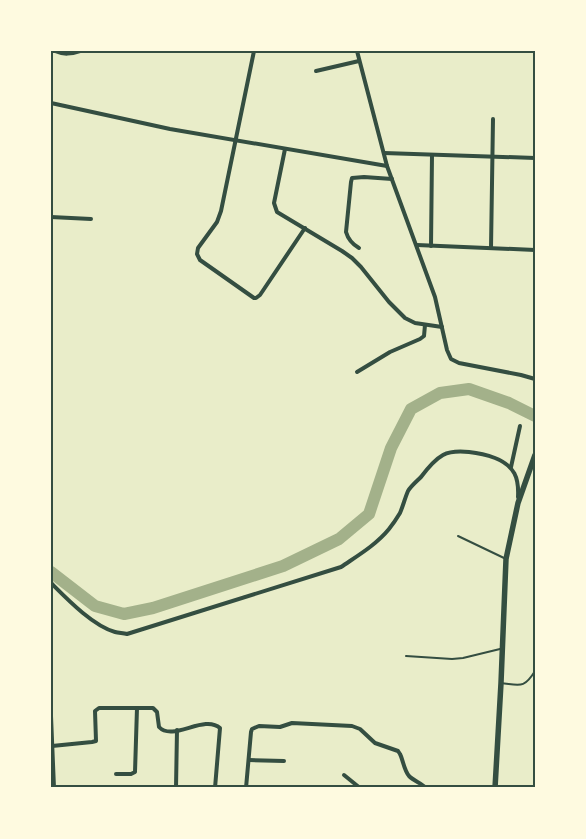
<svg xmlns="http://www.w3.org/2000/svg" width="586" height="839" viewBox="0 0 586 839" font-family="Commissioner,sans-serif">
	<rect width="100%" height="100%" fill="#e9edc9"/>
	<g fill="none" stroke-linecap="round" stroke-linejoin="round">
		<path stroke="#a3b18a" stroke-width="12" d="M 51,572 L 95,606 L 124,614 L 153,608 L 283,566 L 339,539 L 369,514 L 391,448 L 411,409 L 440,393 L 469,389 L 509,403 L 535,416"/>
		<g stroke="#344e41" stroke-width="2">
			<path d="M 458,536 L 504,558"/>
			<path d="M 406,656 L 452,659 L 463,658 L 500,649"/>
			<path d="M 501,683 C 520,685 524,689 535,671"/>
		</g>
		<g stroke="#344e41" stroke-width="4">
			<path d="M 55,51 C 64,55 71,54 80,51"/>
			<path d="M 254,51 L 221,211 L 217,222 L 198,248 L 197,254 L 200,260 L 254,298 L 256,298 L 260,295 L 305,228"/>
			<path d="M 357,51 L 387,166 L 435,297 L 447,350 L 451,359 L 459,363 L 521,375 L 535,379"/>
			<path d="M 316,71 L 359,61"/>
			<path d="M 51,103 L 170,129 L 387,166"/>
			<path d="M 285,149 L 274,203 L 277,212 L 342,251 L 352,258 L 361,267 L 389,302 L 405,318 L 415,323 L 442,327"/>
			<path d="M 384,153 L 535,158"/>
			<path d="M 51,217 L 91,219"/>
			<path d="M 417,245 L 535,250"/>
			<path d="M 431,246 L 432,155"/>
			<path d="M 359,248 C 352,244 348,239 346,232 L 351,182 L 352,178 L 364,177 L 392,179"/>
			<path d="M 491,248 L 493,119"/>
			<path d="M 357,372 L 390,352 L 420,339 L 424,336 L 425,325"/>
			<path d="M 511,467 L 520,426"/>
			<path d="M 51,583 C 67,599 93,626 115,632 C 119,633 123,633 127,634 L 341,567 C 357,556 376,545 389,529 C 393,524 397,518 400,513 C 403,506 405,498 408,491 C 411,486 417,481 421,477 C 427,469 434,460 443,455 C 456,448 482,453 495,458 C 515,466 519,478 518,497"/>
			<path d="M 51,716 L 54,788"/>
			<path d="M 52,746 L 92,742 L 96,741 L 95,711 L 99,708 L 153,708 L 157,712 L 159,727 C 173,742 204,714 220,728 L 215,788"/>
			<path d="M 249,760 L 284,761"/>
			<path d="M 116,774 L 131,774 L 135,772 L 137,708"/>
			<path d="M 344,775 L 360,788"/>
			<path d="M 176,788 L 177,730"/>
			<path d="M 246,788 L 251,732 L 252,729 L 259,726 L 280,727 L 292,723 L 352,726 L 360,729 L 375,743 L 398,751 L 400,754 C 403,760 404,770 409,776 C 414,781 421,783 426,788"/>
		</g>
		<path stroke="#344e41" stroke-width="5.5" d="M 495,788 L 501,683 L 506,559 L 518,503 L 535,455"/>
	</g>
	<rect width="586" height="839" fill="none" stroke="#fefae0" stroke-width="105"/>
	<rect x="52" y="52" width="482" height="734" fill="none" stroke="#344e41" stroke-width="2"/>
</svg>
